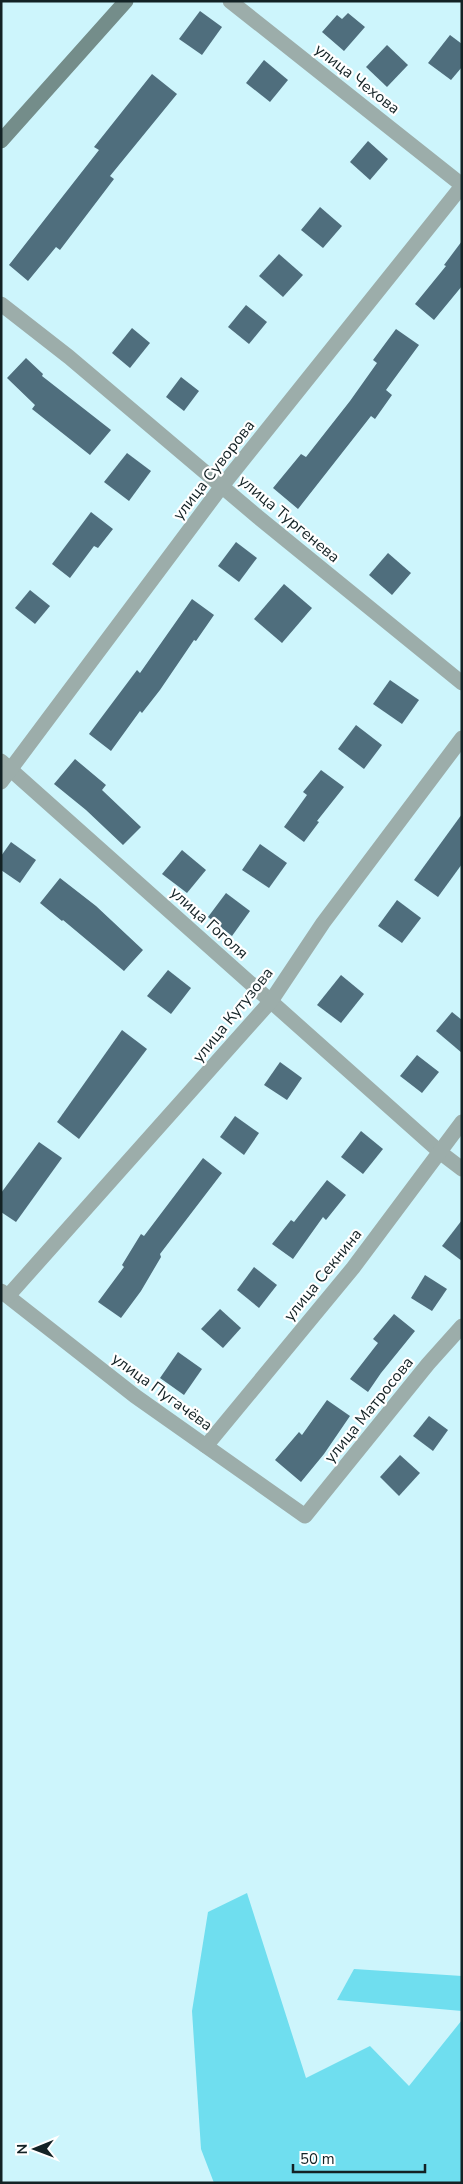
<svg xmlns="http://www.w3.org/2000/svg" width="463" height="2184" viewBox="0 0 463 2184" font-family="'Nunito Sans',sans-serif">
	<rect width="100%" height="100%" fill="#cdf5fc"/>
	<g fill="#6fdeef">
		<path d="M 247,1893 L 306,2078 L 370,2046 L 409,2086 L 462,2020 L 462,2183 L 214,2183 L 201,2149 L 192,2011 L 208,1912 Z"/>
		<path d="M 354,1969 L 462,1976 L 462,2011 L 337,2000 Z"/>
	</g>
	<g fill="#4f6e7d">
		<path d="M 200,11 L 222,27 L 202,55 L 179,39 Z"/>
		<path d="M 348,13 L 365,27 L 344,51 L 322,32 L 337,15 L 342,19 Z"/>
		<path d="M 450,35 L 462,44 L 462,67 L 451,80 L 428,63 Z"/>
		<path d="M 387,45 L 408,65 L 387,87 L 366,67 Z"/>
		<path d="M 264,60 L 288,80 L 270,102 L 246,83 Z"/>
		<path d="M 152,74 L 177,94 L 110,176 L 114,179 L 60,250 L 56,247 L 28,281 L 9,265 L 99,150 L 94,147 Z"/>
		<path d="M 368,141 L 388,159 L 370,180 L 350,162 Z"/>
		<path d="M 320,207 L 342,226 L 323,248 L 301,230 Z"/>
		<path d="M 462,241 L 462,286 L 434,320 L 415,304 L 446,266 L 444,265 Z"/>
		<path d="M 279,254 L 303,275 L 283,297 L 259,276 Z"/>
		<path d="M 246,305 L 267,322 L 249,344 L 228,327 Z"/>
		<path d="M 132,328 L 150,343 L 130,368 L 112,353 Z"/>
		<path d="M 396,329 L 419,345 L 386,390 L 392,395 L 375,419 L 371,416 L 298,509 L 273,488 L 301,454 L 306,457 L 350,401 L 377,363 L 373,360 Z"/>
		<path d="M 26,358 L 43,374 L 42,376 L 111,430 L 90,455 L 32,409 L 35,405 L 7,378 Z"/>
		<path d="M 181,377 L 199,391 L 184,411 L 166,397 Z"/>
		<path d="M 127,453 L 151,471 L 129,501 L 104,482 Z"/>
		<path d="M 91,512 L 113,529 L 98,548 L 94,546 L 70,578 L 52,564 Z"/>
		<path d="M 236,542 L 257,558 L 239,582 L 218,566 Z"/>
		<path d="M 388,553 L 411,573 L 392,595 L 369,575 Z"/>
		<path d="M 284,584 L 312,608 L 282,643 L 254,619 Z"/>
		<path d="M 30,590 L 50,606 L 35,624 L 15,608 Z"/>
		<path d="M 192,599 L 214,615 L 196,641 L 194,640 L 160,690 L 142,713 L 140,711 L 111,751 L 89,734 L 137,670 L 140,673 Z"/>
		<path d="M 390,680 L 419,700 L 402,724 L 373,704 Z"/>
		<path d="M 356,725 L 382,745 L 364,769 L 338,749 Z"/>
		<path d="M 75,759 L 106,785 L 102,790 L 141,827 L 123,845 L 86,810 L 54,784 Z"/>
		<path d="M 321,770 L 344,787 L 317,821 L 319,822 L 304,842 L 284,827 L 307,795 L 303,792 Z"/>
		<path d="M 462,814 L 462,864 L 438,897 L 414,880 Z"/>
		<path d="M 11,842 L 36,860 L 20,883 L 1,870 L 1,856 Z"/>
		<path d="M 260,844 L 287,863 L 269,888 L 242,870 Z"/>
		<path d="M 182,850 L 206,870 L 187,893 L 162,874 Z"/>
		<path d="M 60,878 L 96,906 L 143,950 L 124,971 L 63,920 L 62,921 L 40,903 Z"/>
		<path d="M 226,893 L 250,911 L 232,936 L 208,917 Z"/>
		<path d="M 397,900 L 421,918 L 402,943 L 378,926 Z"/>
		<path d="M 168,970 L 191,988 L 171,1014 L 147,996 Z"/>
		<path d="M 341,975 L 364,994 L 341,1023 L 317,1005 Z"/>
		<path d="M 452,1012 L 462,1020 L 462,1053 L 436,1031 Z"/>
		<path d="M 122,1030 L 147,1049 L 79,1139 L 57,1122 Z"/>
		<path d="M 417,1055 L 439,1072 L 422,1093 L 400,1076 Z"/>
		<path d="M 280,1062 L 302,1078 L 287,1100 L 264,1085 Z"/>
		<path d="M 235,1116 L 259,1133 L 244,1155 L 220,1137 Z"/>
		<path d="M 361,1131 L 383,1149 L 363,1174 L 341,1157 Z"/>
		<path d="M 39,1142 L 62,1158 L 16,1222 L 1,1212 L 1,1193 Z"/>
		<path d="M 203,1158 L 222,1173 L 160,1254 L 161,1257 L 141,1291 L 121,1318 L 98,1302 L 124,1267 L 122,1265 L 141,1234 L 144,1236 Z"/>
		<path d="M 327,1180 L 346,1195 L 326,1220 L 323,1217 L 293,1259 L 272,1244 L 291,1220 L 294,1222 Z"/>
		<path d="M 462,1220 L 462,1261 L 442,1246 Z"/>
		<path d="M 254,1267 L 277,1285 L 259,1308 L 237,1290 Z"/>
		<path d="M 425,1275 L 447,1289 L 432,1311 L 411,1298 Z"/>
		<path d="M 220,1309 L 241,1328 L 223,1348 L 201,1329 Z"/>
		<path d="M 394,1314 L 415,1331 L 381,1373 L 368,1392 L 350,1379 L 378,1343 L 373,1339 Z"/>
		<path d="M 178,1352 L 202,1369 L 184,1395 L 160,1378 Z"/>
		<path d="M 327,1400 L 350,1416 L 324,1454 L 301,1482 L 275,1460 L 299,1432 L 302,1435 Z"/>
		<path d="M 429,1416 L 448,1430 L 433,1451 L 413,1436 Z"/>
		<path d="M 400,1455 L 420,1473 L 399,1496 L 380,1477 Z"/>
	</g>
	<g fill="none" stroke-linecap="round" stroke-linejoin="round">
		<g stroke="#9cadaa" stroke-width="15">
			<path d="M 230,1 L 462,185"/>
			<path d="M 1,304 L 69,357 L 258,517 L 462,683"/>
			<path d="M 1,761 L 441,1153 L 462,1169"/>
			<path d="M 1,782 L 222,486 L 462,186"/>
			<path d="M 1,1291 L 135,1396 L 305,1516 L 428,1364 L 462,1326"/>
			<path d="M 8,1296 L 271,1001 L 323,923 L 462,738"/>
			<path d="M 206,1446 L 353,1268 L 462,1122"/>
		</g>
		<path stroke="#748d8a" stroke-width="15" d="M 1,141 L 126,1"/>
	</g>
	<g text-anchor="middle" dominant-baseline="central" stroke-width="4.5" stroke-linejoin="round" paint-order="stroke">
		<g font-size="16" fill="#132225" stroke="#fff">
			<text transform="translate(357 79) rotate(38)">улица Чехова</text>
			<text transform="translate(214 470) rotate(-52)">улица Суворова</text>
			<text transform="translate(289 519) rotate(40)">улица Тургенева</text>
			<text transform="translate(209 923) rotate(42)">улица Гоголя</text>
			<text transform="translate(233 1015) rotate(-51)">улица Кутузова</text>
			<text transform="translate(323 1275) rotate(-51)">улица Секнина</text>
			<text transform="translate(162 1392) rotate(36)">улица Пугачёва</text>
			<text transform="translate(369 1410) rotate(-51)">улица Матросова</text>
		</g>
	</g>
	<rect width="463" height="2184" fill="none" stroke="#132225" stroke-width="5"/>
	<g transform="translate(35 2149) rotate(269)" stroke="#ffffff" stroke-width="4" paint-order="stroke">
	<path d="M0-4L9 19L0 12L-9 19Z" fill="#132225"/>
	<text y="-8" font-size="14" font-weight="bold" text-anchor="middle" fill="#132225">N</text>
	</g>
	<path d="M293 2164v8h132v-8" fill="none" stroke="#132225" stroke-width="2.5"/>
	<text x="300" y="2164" font-size="15" fill="#132225" stroke="#ffffff" stroke-width="4" paint-order="stroke">50 m</text>
</svg>
